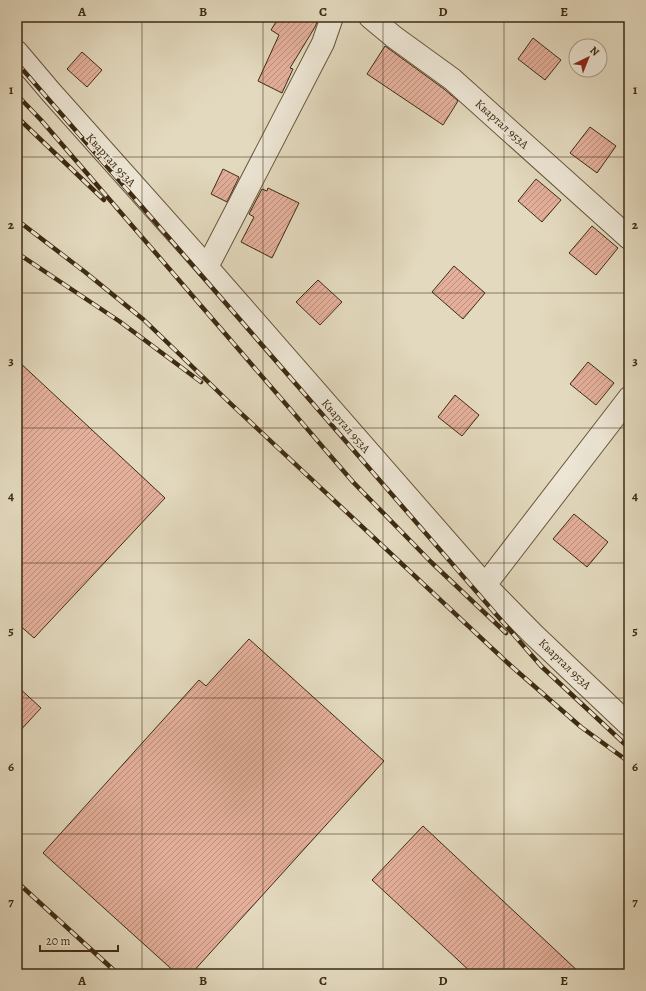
<svg xmlns="http://www.w3.org/2000/svg" width="646" height="991" viewBox="0 0 646 991" font-family="Alegreya,serif">
	<defs>
		<pattern id="building-hatch" width="6" height="6" patternUnits="userSpaceOnUse"><rect width="6" height="6" fill="#e4af9b"/><path d="M-1 1l2-2M0 6l6-6M5 7l2-2" fill="none" stroke="#ba8f7d"/></pattern>
	</defs>
	<rect width="100%" height="100%" fill="#e3d9be"/>
	<filter id="stains"><feTurbulence type="fractalNoise" baseFrequency=".005" numOctaves="4"/><feColorMatrix values="0 0 0 0 .2 0 0 0 0 .09 0 0 0 0 .02 0 0 0 .5 -.17"/></filter>
	<radialGradient id="worn" r=".72"><stop offset=".6" stop-color="#630" stop-opacity="0"/><stop offset="1" stop-color="#630" stop-opacity=".3"/></radialGradient>
	<g fill="url(#building-hatch)" stroke="#3e2b12">
		<path d="M 279,17 L 319,17 L 315,27 L 290,68 L 293,69 L 282,93 L 258,81 L 279,35 L 271,30 Z"/>
		<path d="M 533,38 L 561,60 L 545,80 L 518,59 Z"/>
		<path d="M 385,46 L 444,89 L 458,101 L 443,125 L 367,74 Z"/>
		<path d="M 82,52 L 102,70 L 87,87 L 67,69 Z"/>
		<path d="M 590,127 L 616,146 L 597,173 L 570,153 Z"/>
		<path d="M 223,169 L 239,177 L 227,202 L 211,194 Z"/>
		<path d="M 536,179 L 561,200 L 542,222 L 518,201 Z"/>
		<path d="M 268,188 L 299,203 L 272,258 L 241,242 L 254,217 L 249,214 L 262,189 L 267,191 Z"/>
		<path d="M 592,226 L 618,248 L 596,275 L 569,253 Z"/>
		<path d="M 454,266 L 485,293 L 463,319 L 432,292 Z"/>
		<path d="M 318,280 L 342,302 L 320,325 L 296,302 Z"/>
		<path d="M 17,360 L 165,498 L 34,638 L 17,623 Z"/>
		<path d="M 588,362 L 614,383 L 596,405 L 570,384 Z"/>
		<path d="M 455,395 L 479,415 L 462,436 L 438,417 Z"/>
		<path d="M 574,514 L 608,542 L 587,567 L 553,539 Z"/>
		<path d="M 249,639 L 384,761 L 191,974 L 177,974 L 43,853 L 199,680 L 206,686 Z"/>
		<path d="M 17,686 L 41,708 L 17,734 Z"/>
		<path d="M 423,826 L 581,974 L 473,974 L 372,880 Z"/>
	</g>
	<g fill="none" stroke-linecap="round" stroke-linejoin="round">
		<defs>
			<g id="street">
				<path d="M 370,17 L 394,37 L 452,79 L 629,238"/>
				<path d="M 17,52 L 50,91 L 207,267 L 485,585 L 533,634 L 629,725"/>
				<path d="M 207,267 L 323,43 L 332,17"/>
				<path d="M 485,585 L 629,398"/>
			</g>
		</defs>
		<use href="#street" stroke="#67563d" stroke-width="24"/>
		<use href="#street" stroke="#ede6d5" stroke-width="22"/>
		<defs>
			<g id="rail">
				<path d="M 17,63 L 541,666 L 629,748"/>
				<path d="M 17,95 L 41,120 L 353,482 L 431,562 L 506,633"/>
				<path d="M 17,117 L 104,200"/>
				<path d="M 17,220 L 85,272 L 144,320 L 230,403 L 510,665 L 581,727 L 629,762"/>
				<path d="M 17,253 L 119,321 L 201,382"/>
				<path d="M 17,882 L 118,974"/>
			</g>
		</defs>
		<use href="#rail" stroke="#3e2b12" stroke-width="4.5"/>
		<use href="#rail" stroke="#ede6d5" stroke-width="3" stroke-dasharray="9" stroke-linecap="butt"/>
	</g>
	<path fill="none" stroke="#3e2b12" stroke-width="1" stroke-opacity="0.55" d="M 142,17 L 142,974M 263,17 L 263,974M 383,17 L 383,974M 504,17 L 504,974M 17,157 L 629,157M 17,293 L 629,293M 17,428 L 629,428M 17,563 L 629,563M 17,698 L 629,698M 17,834 L 629,834"/>
	<g text-anchor="middle" dominant-baseline="central" stroke-width="3.5" stroke-linejoin="round" paint-order="stroke">
		<g font-size="12" fill="#3e2b12" stroke="#ede6d5">
			<text transform="translate(502 124) rotate(42)">Квартал 953А</text>
			<text transform="translate(111 160) rotate(48)">Квартал 953А</text>
			<text transform="translate(346 426) rotate(49)">Квартал 953А</text>
			<text transform="translate(565 664) rotate(44)">Квартал 953А</text>
		</g>
	</g>
	<rect width="646" height="991" fill="none" stroke="#e3d9be" stroke-width="44"/>
	<g transform="translate(588 58) rotate(43)"><circle r="19" fill="#ede6d5" stroke="#a79b87"/>
	<path d="M0-3L7 15L0 10L-7 15Z" fill="#8f2418"/>
	<text y="-6" font-size="11" font-weight="bold" text-anchor="middle" fill="#3e2b12">N</text>
	</g>
	<path d="M40 945v6h78v-6" fill="none" stroke="#3e2b12" stroke-width="2"/>
	<text x="46" y="945" font-size="12" fill="#3e2b12" stroke="#ede6d5" stroke-width="3" paint-order="stroke">20 m</text>
	<rect x="22" y="22" width="602" height="947" fill="none" stroke="#3e2b12" stroke-width="1.5"/>
	<g font-size="13" text-anchor="middle" font-weight="bold" fill="#3e2b12">
		<text x="82" y="16">A</text>
		<text x="203" y="16">B</text>
		<text x="323" y="16">C</text>
		<text x="443" y="16">D</text>
		<text x="564" y="16">E</text>
		<text x="11" y="94">1</text>
		<text x="635" y="94">1</text>
		<text x="11" y="229">2</text>
		<text x="635" y="229">2</text>
		<text x="11" y="365">3</text>
		<text x="635" y="365">3</text>
		<text x="11" y="500">4</text>
		<text x="635" y="500">4</text>
		<text x="11" y="635">5</text>
		<text x="635" y="635">5</text>
		<text x="11" y="771">6</text>
		<text x="635" y="771">6</text>
		<text x="11" y="906">7</text>
		<text x="635" y="906">7</text>
		<text x="82" y="985">A</text>
		<text x="203" y="985">B</text>
		<text x="323" y="985">C</text>
		<text x="443" y="985">D</text>
		<text x="564" y="985">E</text>
	</g>
	<rect width="100%" height="100%" filter="url(#stains)"/>
	<rect width="100%" height="100%" fill="url(#worn)"/>
</svg>
